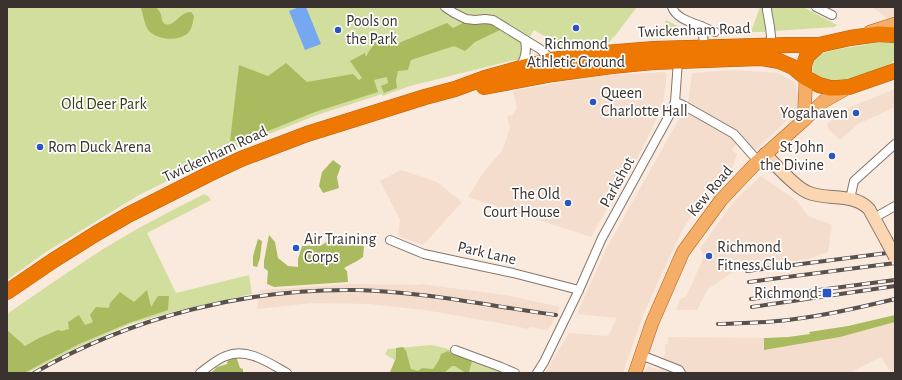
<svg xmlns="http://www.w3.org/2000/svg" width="902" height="380" viewBox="0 0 902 380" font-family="'Alegreya Sans',sans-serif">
	<rect width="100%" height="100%" fill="#fae9dd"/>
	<g fill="#f4ddcc">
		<path d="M 872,7 L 895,7 L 895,20 L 891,21 Z"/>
		<path d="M 734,70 L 778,73 L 795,82 L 798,96 L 798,109 L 755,151 L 742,139 L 736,144 L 732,150 L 737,154 L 732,169 L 713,190 L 707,193 L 701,202 L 684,227 L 670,256 L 644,313 L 623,373 L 545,373 L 569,333 L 608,336 L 617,318 L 577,314 L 605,251 L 688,103 L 692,73 Z"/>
		<path d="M 664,72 L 667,74 L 663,102 L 653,127 L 630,172 L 618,190 L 614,191 L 616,192 L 591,237 L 468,197 L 485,170 L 502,151 L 510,128 L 507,116 L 513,115 L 517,107 L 513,91 L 551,84 L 595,77 L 612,75 Z"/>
		<path d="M 895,89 L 895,107 L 858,124 L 840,140 L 829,130 L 827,124 L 845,109 Z"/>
		<path d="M 401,170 L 437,182 L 462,202 L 423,245 L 398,236 L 400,220 L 380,181 Z"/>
		<path d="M 761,176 L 797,201 L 808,216 L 832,225 L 828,252 L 808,259 L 739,268 L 708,289 L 697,310 L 676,310 L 680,299 L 686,297 L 704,257 L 700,248 L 735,200 Z"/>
		<path d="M 352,284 L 419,285 L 421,284 L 511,296 L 560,307 L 551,325 L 547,330 L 530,327 L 528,329 L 515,326 L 425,310 L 370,304 L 312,303 L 257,309 L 260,290 Z"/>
		<path d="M 895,322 L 895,373 L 891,373 L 881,357 L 849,373 L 645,373 L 648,366 L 659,370 L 665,354 L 665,344 L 668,344 L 668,337 L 764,338 L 764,350 L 840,337 Z"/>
	</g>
	<g fill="#d1de9e">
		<path d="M 7,7 L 637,7 L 614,37 L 613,37 L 607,45 L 574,50 L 565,48 L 534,30 L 523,48 L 521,59 L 510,61 L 410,86 L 382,96 L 382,94 L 317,115 L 236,147 L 139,195 L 46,252 L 7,280 Z"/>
		<path d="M 760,7 L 763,7 L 765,24 L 765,32 L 751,32 Z"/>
		<path d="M 771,7 L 803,7 L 837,25 L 834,27 L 774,31 L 770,15 Z"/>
		<path d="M 666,20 L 689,32 L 690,33 L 661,35 Z"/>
		<path d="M 895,40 L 895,59 L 890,65 C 872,71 805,101 813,59 L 820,54 L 839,49 Z"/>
		<path d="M 204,194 L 209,197 L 211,200 L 147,233 L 176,293 L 249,275 L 252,294 L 172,312 L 130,324 L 80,346 L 27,373 L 7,373 L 7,314 C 39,292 72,269 105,248 C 137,228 171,211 204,194 Z"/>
		<path d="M 431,345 L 445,348 L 454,352 L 453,353 L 458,356 L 503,373 L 416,373 L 385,354 L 388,349 Z"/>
	</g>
	<g fill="#aabb5f">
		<path d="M 142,7 L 156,7 C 157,9 159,10 160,12 C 162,16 161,22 165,24 C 174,28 180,11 191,12 L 194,16 C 193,22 192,29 188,33 C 178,42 158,40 149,31 C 145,27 143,14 141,8 Z"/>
		<path d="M 497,21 L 500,30 L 475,42 L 465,51 L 454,46 L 411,60 L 408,70 L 398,71 L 396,80 L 397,88 L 384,93 L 381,86 L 388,83 L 387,77 L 374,80 L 378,92 L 315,112 L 246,140 L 230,141 L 239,65 L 268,76 L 286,63 L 307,82 L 353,74 L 359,80 L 362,78 L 350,61 L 365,53 L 366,57 L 369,51 L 378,39 L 388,40 L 394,45 L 447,23 L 453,28 L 463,23 Z"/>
		<path d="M 333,160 L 341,166 L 337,177 L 339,188 L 323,193 L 319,186 L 322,172 Z"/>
		<path d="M 269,235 L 275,242 L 278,258 L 288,266 L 298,267 L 298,259 L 302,246 L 322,245 L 332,238 L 341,242 L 356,242 L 364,246 L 363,257 L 357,261 L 344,268 L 347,271 L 348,282 L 274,287 L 267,284 L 268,271 L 264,268 L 264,261 Z"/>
		<path d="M 258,239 L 262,241 L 260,258 L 257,267 L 253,266 L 253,256 Z"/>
		<path d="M 147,290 L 151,307 L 158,296 L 169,296 L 168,310 L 129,323 L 79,344 L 24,373 L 7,373 L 7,330 L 25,346 L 39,338 L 58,330 L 62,331 L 69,329 L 68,322 L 79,315 L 85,325 L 93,322 L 90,315 L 96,307 L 109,308 L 110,303 L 120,292 L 134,302 Z"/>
		<path d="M 895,315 L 895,322 L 840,337 L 764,350 L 764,338 L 788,337 L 810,334 L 809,332 L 848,326 Z"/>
		<path d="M 403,347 L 406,351 L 411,369 L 418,371 L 422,368 L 433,369 L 439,360 L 441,354 L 448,351 L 458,356 L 472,361 L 469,372 L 464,372 L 455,366 L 452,366 L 444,373 L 391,373 L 390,372 L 396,358 L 396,348 Z"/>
		<path d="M 236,356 L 240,368 L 243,369 L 243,373 L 211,373 L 217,367 L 227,364 L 228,359 Z"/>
	</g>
	<path fill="#75a8f0" d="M 299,7 L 306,7 L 321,44 L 305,50 L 289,11 Z"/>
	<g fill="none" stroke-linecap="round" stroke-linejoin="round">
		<defs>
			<g id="street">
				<path d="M 445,7 L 454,13 L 466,19 L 475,20 L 485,19 L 493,20 L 540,49 L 552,60"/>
				<path d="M 672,7 C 676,18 690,22 701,26 L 703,32 L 704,48"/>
				<path d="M 767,7 L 767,10 L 770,27 L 772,46"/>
				<path d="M 816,7 L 832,15"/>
				<path d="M 701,26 L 715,32"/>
				<path d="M 517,68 C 526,62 527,49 525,40"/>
				<path d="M 675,102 L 683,105 L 706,118 L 734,134 L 758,161"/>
				<path d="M 850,199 L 854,181 L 895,144"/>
				<path d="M 874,218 L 895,206"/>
				<path d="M 390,240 L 424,254 L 513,273 L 579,290"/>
				<path d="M 455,350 L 501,367 L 515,373"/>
				<path d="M 641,355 L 679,370 L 681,373"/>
				<path d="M 200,373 C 208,367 217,359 226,356 C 247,347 269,363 287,373"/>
				<path d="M 537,373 L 544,362 L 579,290 L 602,238 L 670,114 L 675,102 L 678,61"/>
			</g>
			<path id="secondary" d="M 765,154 C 775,164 795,187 807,192 C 826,201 853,192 869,209 L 886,240"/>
			<g id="primary">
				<path d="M 870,32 L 895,24"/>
				<path d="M 804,120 L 806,78"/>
				<path d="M 635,373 L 652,323 L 683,252 L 721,200 L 758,161 L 804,120 L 824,101 L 849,87"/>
			</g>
			<g id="highway">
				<path d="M 804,76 L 804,65 L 807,56 L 819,45 L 850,38 L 879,34 L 895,35"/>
				<path d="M 484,87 L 553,74 L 612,66 L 653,62 L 731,59 L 761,58 L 779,61 L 793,67 L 806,78 L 819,85 L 830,88 L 838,88 L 849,87 L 895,71"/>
				<path d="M 7,292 L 54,260 L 97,233 L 128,215 L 209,174 L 241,159 L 307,134 L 425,97 L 455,89 L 485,78 L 528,66 L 552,60 L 605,53 L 654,49 L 789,45 L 819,45"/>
			</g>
		</defs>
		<use href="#street" stroke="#84756a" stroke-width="10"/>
		<use href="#secondary" stroke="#84756a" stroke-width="14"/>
		<use href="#primary" stroke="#af6012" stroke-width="14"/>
		<use href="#highway" stroke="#af6012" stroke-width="16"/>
		<use href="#street" stroke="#fff" stroke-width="8"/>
		<use href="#secondary" stroke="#fad6b3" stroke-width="12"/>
		<use href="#primary" stroke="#f5ae68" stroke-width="13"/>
		<use href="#highway" stroke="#ef7803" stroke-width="15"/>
		<defs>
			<g id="rail">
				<path d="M 747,271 L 895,252"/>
				<path d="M 749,282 L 895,263"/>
				<path d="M 751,299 L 895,280"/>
				<path d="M 752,307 L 895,286"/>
				<path d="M 718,324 C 743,323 769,323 795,319 C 829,315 862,307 895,299"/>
				<path d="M 34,373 C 131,317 247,288 358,290 C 425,292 490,306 556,315"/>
			</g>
		</defs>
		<use href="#rail" stroke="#5a514c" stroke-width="4"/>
		<use href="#rail" stroke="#fff" stroke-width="2.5" stroke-dasharray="8" stroke-linecap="butt"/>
		<defs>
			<path id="secondary-bridge" d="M 886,240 L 895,257"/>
		</defs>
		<use href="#secondary-bridge" stroke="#84756a" stroke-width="14" stroke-linecap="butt"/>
		<use href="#secondary-bridge" stroke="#fad6b3" stroke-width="12"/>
	</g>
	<g fill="#2b53c2" stroke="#fff" stroke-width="1.5">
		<circle cx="576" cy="28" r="4"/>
		<circle cx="338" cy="30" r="4"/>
		<circle cx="593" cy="102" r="4"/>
		<circle cx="856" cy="113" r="4"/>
		<circle cx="40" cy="147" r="4"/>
		<circle cx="832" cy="156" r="4"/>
		<circle cx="568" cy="203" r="4"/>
		<circle cx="296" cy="248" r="4"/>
		<circle cx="709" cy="256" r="4"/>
		<rect x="822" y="288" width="10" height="10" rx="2"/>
	</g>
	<g text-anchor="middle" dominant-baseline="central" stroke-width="3.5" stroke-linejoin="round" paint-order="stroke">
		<g font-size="16" fill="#39322e" stroke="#fff" text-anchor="start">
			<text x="346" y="21">Pools on<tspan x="346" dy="18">the Park</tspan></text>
			<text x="576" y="44" text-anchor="middle">Richmond<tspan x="576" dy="18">Athletic Ground</tspan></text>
			<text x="601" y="93">Queen<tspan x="601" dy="18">Charlotte Hall</tspan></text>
			<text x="848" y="113" text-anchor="end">Yogahaven</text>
			<text x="48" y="147">Rom Duck Arena</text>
			<text x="824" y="147" text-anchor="end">St John<tspan x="824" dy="18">the Divine</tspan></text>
			<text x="560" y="194" text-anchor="end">The Old<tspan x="560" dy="18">Court House</tspan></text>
			<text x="304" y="239">Air Training<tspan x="304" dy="18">Corps</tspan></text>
			<text x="717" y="247">Richmond<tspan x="717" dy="18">Fitness Club</tspan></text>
			<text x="818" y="293" text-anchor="end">Richmond</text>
		</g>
		<g font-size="16" fill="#39322e" stroke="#fff">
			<text transform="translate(694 30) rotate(-2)">Twickenham Road</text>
			<text transform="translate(215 154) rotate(-25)">Twickenham Road</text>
			<text transform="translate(617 182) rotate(-61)">Parkshot</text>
			<text transform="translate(710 191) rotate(-50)">Kew Road</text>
			<text transform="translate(487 253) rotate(13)">Park Lane</text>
		</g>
		<g font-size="16" fill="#353c15" stroke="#fff">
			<text x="104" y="104">Old Deer Park</text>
		</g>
	</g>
	<rect width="902" height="380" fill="none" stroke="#39322e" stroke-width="16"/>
</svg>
